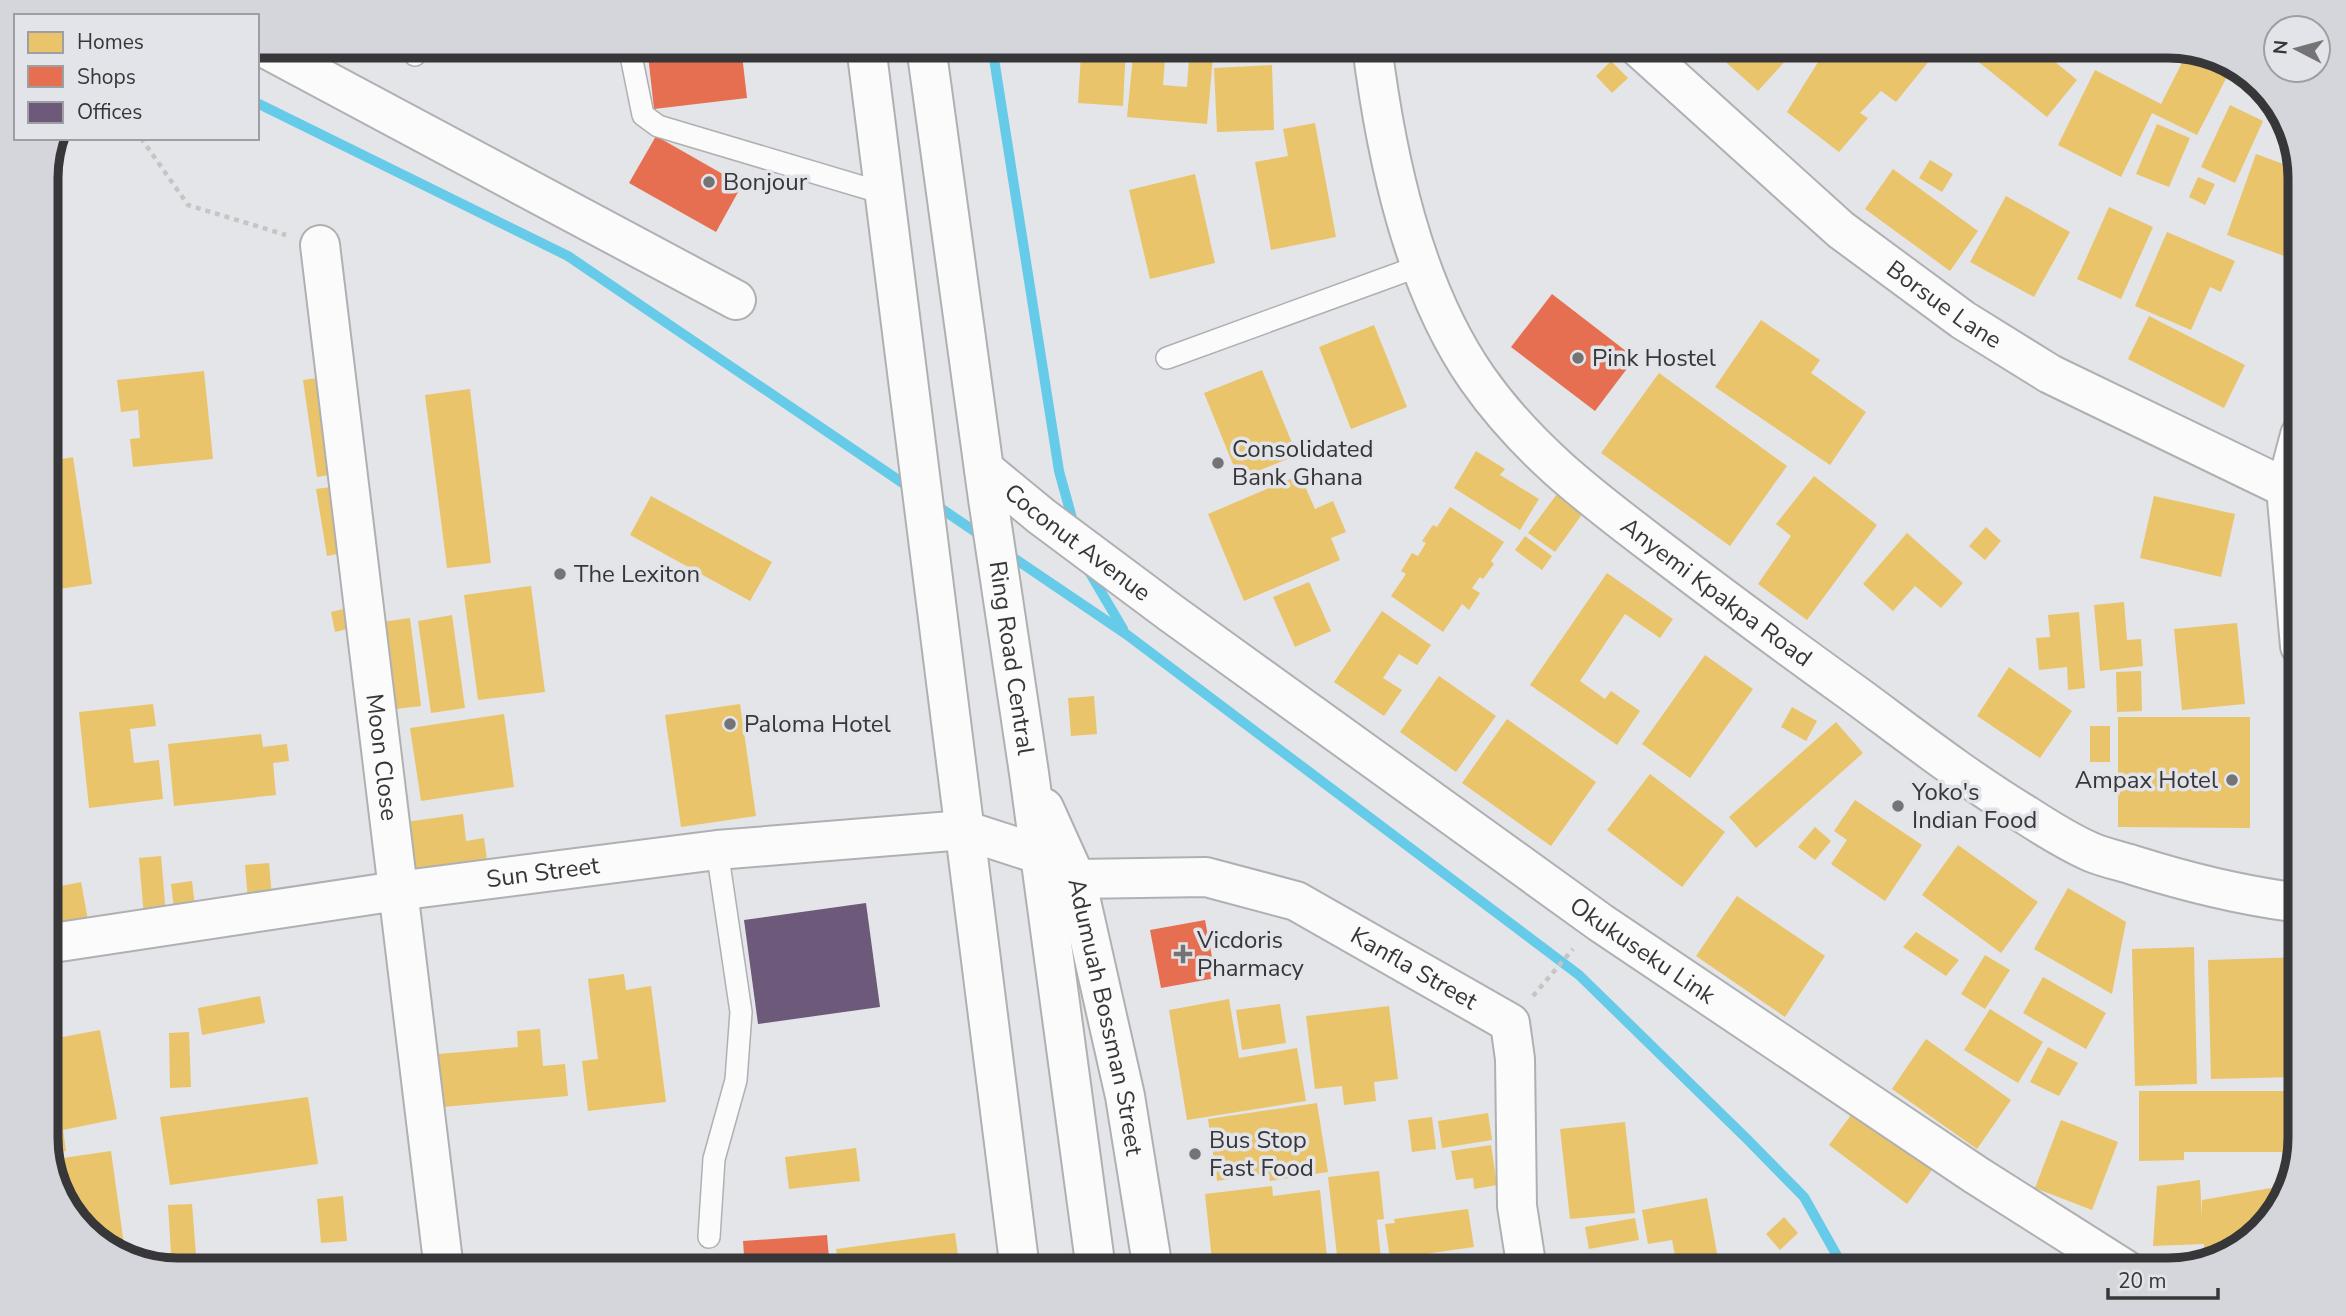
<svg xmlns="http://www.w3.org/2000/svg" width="2346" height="1316" viewBox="0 0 2346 1316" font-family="'Nunito Sans',sans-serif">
	<rect width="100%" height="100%" fill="#e4e5e8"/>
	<g fill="#e9c46a">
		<path d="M 1100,46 L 1126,46 L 1123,106 L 1078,103 L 1081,55 L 1099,56 Z"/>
		<path d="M 1134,46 L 1166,46 L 1163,85 L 1187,87 L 1190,46 L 1214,46 L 1207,124 L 1127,117 Z"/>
		<path d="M 1731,46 L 1799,46 L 1758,91 L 1720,57 Z"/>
		<path d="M 1828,46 L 1920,46 L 1933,56 L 1896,102 L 1881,91 L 1860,113 L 1868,118 L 1839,152 L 1787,112 Z"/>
		<path d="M 1986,46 L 2036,46 L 2077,80 L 2047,117 L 1975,59 Z"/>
		<path d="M 2188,51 L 2234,63 L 2197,135 L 2152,113 L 2121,177 L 2058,145 L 2095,70 L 2161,104 Z"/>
		<path d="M 1611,61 L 1628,78 L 1612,93 L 1596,76 Z"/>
		<path d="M 1272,65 L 1274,130 L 1217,132 L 1214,68 Z"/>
		<path d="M 2230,105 L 2263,121 L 2235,183 L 2201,167 Z"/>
		<path d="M 1315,123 L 1336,237 L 1271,250 L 1255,162 L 1288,156 L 1283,129 Z"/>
		<path d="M 2157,124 L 2190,138 L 2169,187 L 2136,174 Z"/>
		<path d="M 2256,154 L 2300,170 L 2300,246 L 2295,260 L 2227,235 Z"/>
		<path d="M 1930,160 L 1953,174 L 1942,192 L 1919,178 Z"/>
		<path d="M 1893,169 L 1978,231 L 1950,271 L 1865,209 Z"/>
		<path d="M 1195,174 L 1215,263 L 1150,279 L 1129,190 Z"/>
		<path d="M 2198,177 L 2215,184 L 2205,205 L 2189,197 Z"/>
		<path d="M 2006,196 L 2070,232 L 2034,297 L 1970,262 Z"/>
		<path d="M 2109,207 L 2153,227 L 2121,299 L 2077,279 Z"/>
		<path d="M 2167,232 L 2235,261 L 2221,292 L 2210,287 L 2191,330 L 2135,306 Z"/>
		<path d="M 2149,316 L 2245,365 L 2224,408 L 2128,359 Z"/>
		<path d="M 1761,320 L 1820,360 L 1811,373 L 1866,412 L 1830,465 L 1715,387 Z"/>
		<path d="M 1374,325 L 1407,407 L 1351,429 L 1319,347 Z"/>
		<path d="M 1262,370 L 1297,455 L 1239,479 L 1204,393 Z"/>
		<path d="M 204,371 L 213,459 L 133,467 L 130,439 L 140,438 L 138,410 L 121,412 L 117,380 Z"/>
		<path d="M 1659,373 L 1787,466 L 1730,546 L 1601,453 Z"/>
		<path d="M 325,377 L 340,473 L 317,477 L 303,380 Z"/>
		<path d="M 470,389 L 491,563 L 447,568 L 425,395 Z"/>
		<path d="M 1476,451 L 1505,469 L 1500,475 L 1539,499 L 1520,530 L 1454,488 Z"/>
		<path d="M 56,452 L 57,460 L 73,457 L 92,584 L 46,591 L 46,454 Z"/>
		<path d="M 1300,475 L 1315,509 L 1333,501 L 1346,532 L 1331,538 L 1340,560 L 1244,601 L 1208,514 Z"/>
		<path d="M 1814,476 L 1877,525 L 1807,620 L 1758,584 L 1791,536 L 1776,524 Z"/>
		<path d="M 338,486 L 348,552 L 327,556 L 316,489 Z"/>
		<path d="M 1557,494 L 1583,513 L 1555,552 L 1528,533 Z"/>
		<path d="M 651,496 L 772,562 L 750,601 L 630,535 Z"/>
		<path d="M 2154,496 L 2235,514 L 2221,577 L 2140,558 Z"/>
		<path d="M 1450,507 L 1504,542 L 1491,561 L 1494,564 L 1483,579 L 1480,577 L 1472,588 L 1480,593 L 1469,610 L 1462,604 L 1443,632 L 1391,596 L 1406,574 L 1401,571 L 1412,553 L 1418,556 L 1426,543 L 1422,541 L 1433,525 L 1437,527 Z"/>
		<path d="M 1986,527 L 2001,541 L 1985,560 L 1969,546 Z"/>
		<path d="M 1907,533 L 1963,583 L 1941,608 L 1915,586 L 1893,611 L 1863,584 Z"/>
		<path d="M 1525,536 L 1552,556 L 1542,570 L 1515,550 Z"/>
		<path d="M 1607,573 L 1673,619 L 1660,638 L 1625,614 L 1580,681 L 1605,699 L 1611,691 L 1640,711 L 1617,745 L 1530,685 Z"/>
		<path d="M 1309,582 L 1331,631 L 1295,647 L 1273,597 Z"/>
		<path d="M 531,586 L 545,692 L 478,700 L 464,595 Z"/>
		<path d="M 2124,602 L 2127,640 L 2141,639 L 2143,666 L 2100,671 L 2094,605 Z"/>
		<path d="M 356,606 L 360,626 L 335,632 L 331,612 Z"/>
		<path d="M 1382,611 L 1431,645 L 1417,665 L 1399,654 L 1383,678 L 1402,690 L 1384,716 L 1334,682 Z"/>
		<path d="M 2079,612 L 2085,688 L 2068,690 L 2067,667 L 2039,670 L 2036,638 L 2050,637 L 2048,615 Z"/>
		<path d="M 452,615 L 465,708 L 431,713 L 418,621 Z"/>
		<path d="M 410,618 L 421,706 L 379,711 L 367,624 Z"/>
		<path d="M 2237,623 L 2245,704 L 2182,710 L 2174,629 Z"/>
		<path d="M 1705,655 L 1753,689 L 1690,778 L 1642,744 Z"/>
		<path d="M 2009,667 L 2072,711 L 2040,758 L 1977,716 Z"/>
		<path d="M 2141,671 L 2142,711 L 2117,712 L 2116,672 Z"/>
		<path d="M 1439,676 L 1496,716 L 1456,772 L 1400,732 Z"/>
		<path d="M 1094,696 L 1097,734 L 1071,736 L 1068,698 Z"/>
		<path d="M 153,704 L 156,726 L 130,729 L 134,763 L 159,760 L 163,799 L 89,808 L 79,712 Z"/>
		<path d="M 740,704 L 756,816 L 681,827 L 665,715 Z"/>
		<path d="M 1792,707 L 1817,721 L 1806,741 L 1781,727 Z"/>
		<path d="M 504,714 L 514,787 L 421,801 L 410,728 Z"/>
		<path d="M 46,717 L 55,743 L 46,746 Z"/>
		<path d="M 2118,717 L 2250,717 L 2250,828 L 2118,827 Z"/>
		<path d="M 1507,719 L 1596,782 L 1551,846 L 1462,783 Z"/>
		<path d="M 1836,722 L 1863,753 L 1756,848 L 1729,817 Z"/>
		<rect x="2090" y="726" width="20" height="36"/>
		<path d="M 261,734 L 263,747 L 287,744 L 289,761 L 273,763 L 276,795 L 174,806 L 168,744 Z"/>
		<path d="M 1650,774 L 1725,832 L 1682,887 L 1607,830 Z"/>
		<path d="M 1855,800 L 1922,845 L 1885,901 L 1831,864 L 1847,840 L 1834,831 Z"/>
		<path d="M 463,814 L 466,841 L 484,838 L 491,890 L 391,866 L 375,868 L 370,827 Z"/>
		<path d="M 1815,827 L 1831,841 L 1815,860 L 1798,847 Z"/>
		<path d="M 1958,845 L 2038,902 L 2001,953 L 1922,895 Z"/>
		<path d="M 161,856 L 166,915 L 144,917 L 139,858 Z"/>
		<path d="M 269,863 L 272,897 L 248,900 L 245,865 Z"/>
		<path d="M 192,881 L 196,914 L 175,917 L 171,884 Z"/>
		<path d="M 81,882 L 88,920 L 46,928 L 46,889 Z"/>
		<path d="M 2068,888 L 2126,922 L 2112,994 L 2034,949 Z"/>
		<path d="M 1737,896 L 1825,956 L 1785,1017 L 1696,956 Z"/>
		<path d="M 1916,932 L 1959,960 L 1946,976 L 1903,947 Z"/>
		<path d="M 2194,947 L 2197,1084 L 2135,1086 L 2132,949 Z"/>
		<path d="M 1985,955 L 2010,970 L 1985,1009 L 1961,994 Z"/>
		<path d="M 2300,957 L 2300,1077 L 2211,1079 L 2208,960 Z"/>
		<path d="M 624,974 L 626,990 L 651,986 L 666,1102 L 588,1111 L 582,1061 L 598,1059 L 588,979 Z"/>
		<path d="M 2043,977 L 2106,1013 L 2086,1049 L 2023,1013 Z"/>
		<path d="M 260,996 L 265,1023 L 202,1035 L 198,1008 Z"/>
		<path d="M 1229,999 L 1239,1058 L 1297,1048 L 1306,1101 L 1187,1120 L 1169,1010 Z"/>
		<path d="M 1280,1004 L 1286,1043 L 1242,1050 L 1236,1010 Z"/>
		<path d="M 1389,1006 L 1398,1079 L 1374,1082 L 1376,1101 L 1344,1105 L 1342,1086 L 1315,1089 L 1306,1016 Z"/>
		<path d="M 1990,1009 L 2043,1042 L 2018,1083 L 1964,1050 Z"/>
		<path d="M 540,1029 L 543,1066 L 565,1064 L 568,1096 L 443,1107 L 439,1054 L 518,1047 L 517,1031 Z"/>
		<path d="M 100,1030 L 117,1119 L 63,1130 L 66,1151 L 48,1153 L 46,1146 L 46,1040 Z"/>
		<path d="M 189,1032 L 191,1087 L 170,1088 L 169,1033 Z"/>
		<path d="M 1926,1039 L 2011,1100 L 1977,1149 L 1892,1089 Z"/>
		<path d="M 2048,1047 L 2078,1063 L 2059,1096 L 2030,1082 Z"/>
		<path d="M 2139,1091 L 2289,1091 L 2289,1152 L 2184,1152 L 2184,1160 L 2139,1161 Z"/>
		<path d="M 308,1097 L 318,1164 L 170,1185 L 160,1117 Z"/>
		<path d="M 1317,1103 L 1328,1172 L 1270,1181 L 1269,1173 L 1217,1181 L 1208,1119 Z"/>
		<path d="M 1854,1111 L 1932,1170 L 1907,1204 L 1829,1145 Z"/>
		<path d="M 1488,1113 L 1492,1140 L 1442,1148 L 1438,1121 Z"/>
		<path d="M 1432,1117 L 1436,1149 L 1412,1152 L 1408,1120 Z"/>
		<path d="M 2061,1120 L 2118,1142 L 2092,1210 L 2035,1188 Z"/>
		<path d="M 1625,1122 L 1635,1213 L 1570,1219 L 1560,1129 Z"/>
		<path d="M 1491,1145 L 1497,1185 L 1474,1189 L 1473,1178 L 1456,1180 L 1451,1151 Z"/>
		<path d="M 856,1148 L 860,1181 L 789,1189 L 785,1157 Z"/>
		<path d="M 111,1151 L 125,1252 L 113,1253 L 70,1212 L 63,1158 Z"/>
		<path d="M 1379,1171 L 1384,1219 L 1377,1220 L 1381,1259 L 1338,1264 L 1328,1177 Z"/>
		<path d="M 2200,1180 L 2202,1219 L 2202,1200 L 2288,1185 L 2283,1204 L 2235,1253 L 2204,1261 L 2204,1244 L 2153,1246 L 2157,1186 Z"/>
		<path d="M 1272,1186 L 1273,1196 L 1320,1190 L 1328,1267 L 1298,1270 L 1213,1270 L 1205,1194 Z"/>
		<path d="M 343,1196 L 347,1241 L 321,1243 L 317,1199 Z"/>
		<path d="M 1707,1198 L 1720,1270 L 1678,1270 L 1672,1240 L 1648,1244 L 1642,1210 Z"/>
		<path d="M 192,1204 L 197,1268 L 221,1266 L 221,1270 L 172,1269 L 168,1205 Z"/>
		<path d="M 1468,1209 L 1474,1247 L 1390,1259 L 1385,1224 L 1395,1223 L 1394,1219 Z"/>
		<path d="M 1784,1217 L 1798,1233 L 1780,1250 L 1766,1234 Z"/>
		<path d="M 1635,1218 L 1639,1240 L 1589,1249 L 1585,1227 Z"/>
		<path d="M 955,1233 L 960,1270 L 839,1270 L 836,1249 Z"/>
	</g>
	<g fill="#e76f51">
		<path d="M 647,46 L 741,46 L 747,98 L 654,109 Z"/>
		<path d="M 656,136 L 742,185 L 716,232 L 629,183 Z"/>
		<path d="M 1552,294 L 1635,358 L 1595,411 L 1511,347 Z"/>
		<path d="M 1205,920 L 1216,978 L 1161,988 L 1150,930 Z"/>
		<path d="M 827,1235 L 830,1270 L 745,1270 L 743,1241 Z"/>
	</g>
	<path fill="#6d597a" d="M 866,903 L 880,1007 L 758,1024 L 744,920 Z"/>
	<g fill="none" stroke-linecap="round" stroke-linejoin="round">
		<g stroke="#66cae9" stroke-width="10">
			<path d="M 992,46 L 1059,471 L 1075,529"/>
			<path d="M 257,103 L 568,256 L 913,490"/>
			<path d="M 933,503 L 983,537"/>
			<path d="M 1005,552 L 1126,634 L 1579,975 L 1747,1139 L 1804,1197 L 1845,1270"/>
			<path d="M 1087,568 L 1123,629"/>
		</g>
		<defs>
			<g id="lane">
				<path d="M 629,46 L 643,115 L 658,126 L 886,194"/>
				<path d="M 415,55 L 417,46"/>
				<path d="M 1167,358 L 1422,265"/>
				<path d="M 709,1237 L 714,1159 L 736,1080 L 741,1012 L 717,850"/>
			</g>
			<g id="street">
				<path d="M 261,46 L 736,300"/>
				<path id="s1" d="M 1372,46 C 1386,156 1413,286 1477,378 C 1530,454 1597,502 1669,557 C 1732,605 1796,652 1860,698 C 1914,738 1968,780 2026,815 C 2046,828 2068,842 2091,852 C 2105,858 2121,861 2136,866 C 2190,883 2244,896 2300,903"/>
				<path id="s2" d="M 1637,46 L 1841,230 L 1963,320 L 2050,374 L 2286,488 L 2300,490"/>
				<path id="s3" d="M 320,245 L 444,1270"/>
				<path d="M 2300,435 L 2286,488 L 2300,646"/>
				<path id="s4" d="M 984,469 L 1041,516 L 1171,613 L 1601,923 L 1976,1175 L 2126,1270"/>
				<path id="s5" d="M 1076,879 L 1206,877 L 1296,901 L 1510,1023 L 1515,1059 L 1517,1206 L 1527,1270"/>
				<path id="s6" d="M 46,944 L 397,891 L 717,850 L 964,830 L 1038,854"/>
			</g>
			<g id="primary">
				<path d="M 866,46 L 1020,1270"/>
				<path id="s7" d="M 926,46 L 988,499 L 1029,773 L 1096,1270"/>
				<path id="s8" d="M 1044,808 L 1076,879 L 1125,1096 L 1153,1270"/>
			</g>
		</defs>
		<use href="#lane" stroke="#afb0b2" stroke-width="24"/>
		<use href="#street" stroke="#afb0b2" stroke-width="42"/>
		<use href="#primary" stroke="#afb0b2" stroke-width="42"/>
		<g stroke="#c5c5c5" stroke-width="4.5" stroke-dasharray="5 5" stroke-linecap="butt">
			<path d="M 141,138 L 188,205 L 286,235"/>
			<path d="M 1533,996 L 1573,949"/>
		</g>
		<use href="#lane" stroke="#fbfbfc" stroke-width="21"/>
		<use href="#street" stroke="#fbfbfc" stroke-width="38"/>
		<use href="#primary" stroke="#fbfbfc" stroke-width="38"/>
	</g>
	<g fill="#747476" stroke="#e3e4e9" stroke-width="2.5">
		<circle cx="709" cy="182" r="7"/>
		<circle cx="1578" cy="358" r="7"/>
		<circle cx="1218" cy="463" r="7"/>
		<circle cx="560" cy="574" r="7"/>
		<circle cx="730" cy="724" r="7"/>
		<circle cx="2232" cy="780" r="7"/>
		<circle cx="1898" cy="806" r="7"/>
		<path d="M1179.5 943.5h7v7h7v7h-7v7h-7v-7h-7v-7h7z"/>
		<circle cx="1195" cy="1154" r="7"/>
	</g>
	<g text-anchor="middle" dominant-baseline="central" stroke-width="7" stroke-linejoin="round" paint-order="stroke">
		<g font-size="24" fill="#373739" stroke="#e3e4e9" text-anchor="start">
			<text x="723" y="182">Bonjour</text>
			<text x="1592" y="358">Pink Hostel</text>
			<text x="1232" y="449">Consolidated<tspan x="1232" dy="28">Bank Ghana</tspan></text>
			<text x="574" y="574">The Lexiton</text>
			<text x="744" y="724">Paloma Hotel</text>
			<text x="2218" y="780" text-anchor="end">Ampax Hotel</text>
			<text x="1912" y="792">Yoko's<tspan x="1912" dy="28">Indian Food</tspan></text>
			<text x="1197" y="940">Vicdoris<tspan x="1197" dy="28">Pharmacy</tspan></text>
			<text x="1209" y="1140">Bus Stop<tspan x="1209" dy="28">Fast Food</tspan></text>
		</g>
		<g font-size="24" fill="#373739" stroke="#e3e4e9">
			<text stroke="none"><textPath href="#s2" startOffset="402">Borsue Lane</textPath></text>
			<text stroke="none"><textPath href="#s4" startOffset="119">Coconut Avenue</textPath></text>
			<text stroke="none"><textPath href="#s1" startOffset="674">Anyemi Kpakpa Road</textPath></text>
			<text stroke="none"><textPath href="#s7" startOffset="618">Ring Road Central</textPath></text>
			<text stroke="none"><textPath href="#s3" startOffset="516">Moon Close</textPath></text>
			<text stroke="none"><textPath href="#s6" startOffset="502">Sun Street</textPath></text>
			<text stroke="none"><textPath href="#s4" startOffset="816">Okukuseku Link</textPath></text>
			<text stroke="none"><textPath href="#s5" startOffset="359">Kanfla Street</textPath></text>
			<text stroke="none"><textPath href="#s8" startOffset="219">Adumuah Bossman Street</textPath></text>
		</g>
	</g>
	<path d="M0 0H2346V1316H0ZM178 58H2168A120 120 0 0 1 2288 178V1138A120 120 0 0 1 2168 1258H178A120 120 0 0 1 58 1138V178A120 120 0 0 1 178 58Z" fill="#d5d6db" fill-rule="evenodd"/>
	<path fill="none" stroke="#373739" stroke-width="9" d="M178 58H2168A120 120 0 0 1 2288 178V1138A120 120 0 0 1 2168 1258H178A120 120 0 0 1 58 1138V178A120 120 0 0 1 178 58Z"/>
	<rect x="14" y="14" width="245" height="126" fill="#e3e4e9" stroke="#9e9fa3" stroke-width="2"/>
	<rect x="28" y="32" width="35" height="21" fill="#e9c46a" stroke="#9e9fa3" stroke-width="2"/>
	<text x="77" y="49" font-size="21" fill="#373739">Homes</text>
	<rect x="28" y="66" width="35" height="21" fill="#e76f51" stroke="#9e9fa3" stroke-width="2"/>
	<text x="77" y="84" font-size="21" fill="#373739">Shops</text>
	<rect x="28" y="102" width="35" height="21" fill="#6d597a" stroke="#9e9fa3" stroke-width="2"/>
	<text x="77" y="119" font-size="21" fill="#373739">Offices</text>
	<g transform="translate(2297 49) rotate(276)"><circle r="33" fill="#e3e4e9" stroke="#9e9fa3" stroke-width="2"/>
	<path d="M0-5L12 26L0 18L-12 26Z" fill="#747476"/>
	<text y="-10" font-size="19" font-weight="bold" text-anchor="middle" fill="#373739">N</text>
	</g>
	<path d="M2108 1288v10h110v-10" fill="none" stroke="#373739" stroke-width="3.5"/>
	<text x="2118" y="1288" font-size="21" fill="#373739" stroke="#e3e4e9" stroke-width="5" paint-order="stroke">20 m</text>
</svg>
